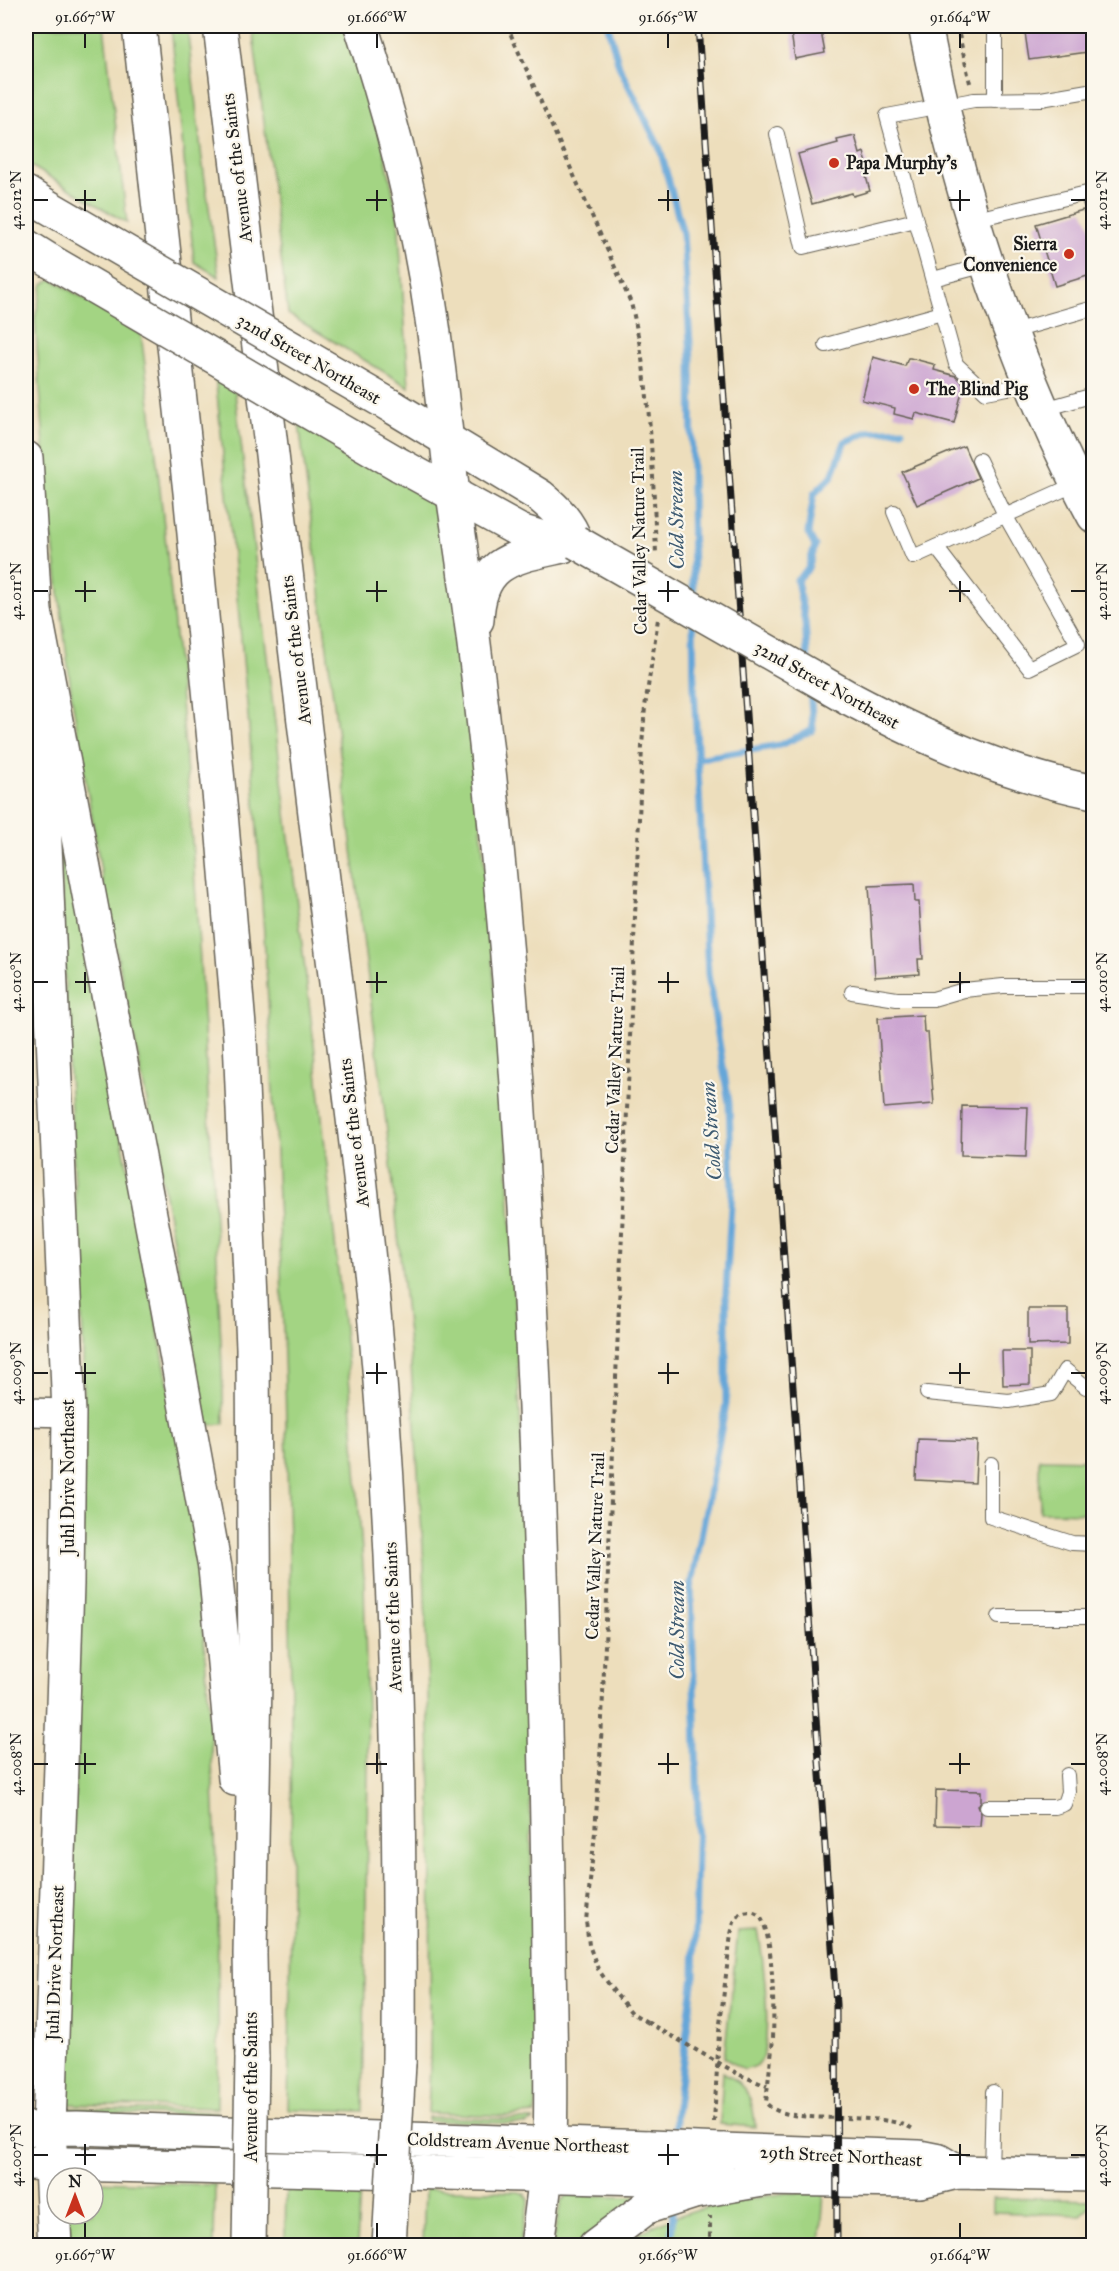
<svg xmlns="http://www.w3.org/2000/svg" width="1119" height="2271" viewBox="0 0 1119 2271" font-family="'IM FELL Great Primer',serif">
	<rect width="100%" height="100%" fill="#fbf7ec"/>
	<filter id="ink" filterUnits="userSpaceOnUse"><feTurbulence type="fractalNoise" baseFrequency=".0167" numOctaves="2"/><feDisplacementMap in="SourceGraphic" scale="12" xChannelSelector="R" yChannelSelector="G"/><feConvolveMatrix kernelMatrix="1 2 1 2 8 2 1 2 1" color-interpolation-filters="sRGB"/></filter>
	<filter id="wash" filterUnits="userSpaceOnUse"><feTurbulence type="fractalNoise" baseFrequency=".008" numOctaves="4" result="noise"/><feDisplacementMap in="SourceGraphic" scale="24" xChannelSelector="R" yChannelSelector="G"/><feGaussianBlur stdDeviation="1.35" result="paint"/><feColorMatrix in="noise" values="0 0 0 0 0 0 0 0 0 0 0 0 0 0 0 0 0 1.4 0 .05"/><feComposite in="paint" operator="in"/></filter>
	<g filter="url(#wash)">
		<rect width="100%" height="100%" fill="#eddebc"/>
		<g fill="#a3d483" stroke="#607850" stroke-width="1.5">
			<path d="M 31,26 L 104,26 L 127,223 L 26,163 L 26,139 L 31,133 L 32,124 Z"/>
			<path d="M 171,26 L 187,26 L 202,159 L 219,277 L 194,262 Z"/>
			<path d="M 252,26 L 346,26 L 378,121 L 398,216 L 409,387 L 288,314 Z"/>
			<path d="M 52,279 L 141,334 C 172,565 191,797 204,1029 C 212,1161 220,1292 224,1424 L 207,1425 L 155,1141 L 104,889 L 72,699 L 48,501 L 35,318 L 43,284 Z"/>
			<path d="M 215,374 L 234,385 L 316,1060 L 350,1387 L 364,1578 L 368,1764 L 363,2111 L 288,2109 C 297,1701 288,1294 261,887 C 250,715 232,545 215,374 Z"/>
			<path d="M 299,423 L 448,509 L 475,754 L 506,1122 L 525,1517 L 536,2114 L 508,2116 L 428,2113 L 430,2065 L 431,1793 L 424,1564 L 411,1365 L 390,1155 Z"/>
			<path d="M 59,807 L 188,1488 C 214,1693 221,1901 217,2108 L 66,2104 L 84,1453 L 83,1338 L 66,1017 Z"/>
			<path d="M 1039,1459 L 1093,1460 L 1093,1513 L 1040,1512 Z"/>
			<path d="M 758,1931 C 763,1953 775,2052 757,2065 C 754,2068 748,2068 744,2070 L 724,2058 L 738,1932 Z"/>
			<path d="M 723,2072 C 747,2085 754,2100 755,2127 L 720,2124 Z"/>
			<path d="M 67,2108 L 217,2112 L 217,2116 L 72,2112 Z"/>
			<path d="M 428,2117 L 534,2120 L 526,2124 L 428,2121 Z"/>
			<path d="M 93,2181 L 215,2185 L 214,2245 L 66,2245 L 62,2214 L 93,2214 Z"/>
			<path d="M 286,2185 L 360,2188 L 357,2245 L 285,2245 Z"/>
			<path d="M 425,2189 L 519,2192 L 525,2194 L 529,2200 L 519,2245 L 423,2246 Z"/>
			<path d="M 787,2193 L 824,2193 L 820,2245 L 620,2246 C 672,2208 725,2203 787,2193 Z"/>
			<path d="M 568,2195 L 634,2196 L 638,2196 L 581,2245 L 552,2246 L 561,2201 Z"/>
			<path d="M 993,2198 L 1093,2200 L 1093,2204 L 1081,2215 L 993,2212 Z"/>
		</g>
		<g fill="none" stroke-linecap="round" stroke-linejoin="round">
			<g stroke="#65a6d8" stroke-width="7">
				<path d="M 608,26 L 619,66 L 660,149 L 683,234 L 691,359 L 693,597"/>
				<path d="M 808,664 L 805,622 L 797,580 L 808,569 L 815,546 L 808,533 L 814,494 L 832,476 L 845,442 L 868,432 L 902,430"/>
				<path d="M 698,759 L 780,745 L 813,730 L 810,687"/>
				<path d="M 675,2141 L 676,2115 L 694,1976 L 698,1812 L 691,1589 L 726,1404 L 726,1293 L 732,1188 L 729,1103 L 708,974 L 694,685 L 693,620"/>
				<path d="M 671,2246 L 673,2209"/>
			</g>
		</g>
		<g id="blocks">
			<g fill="#cca5d1">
				<path d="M 790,26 L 820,26 L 825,53 L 795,59 Z"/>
				<path d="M 1024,26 L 1094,26 L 1094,51 L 1029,60 Z"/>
				<path d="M 855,136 L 860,154 L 864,152 L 869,172 L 865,173 L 870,191 L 853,196 L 852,193 L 812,204 L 798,154 L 838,143 L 837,140 Z"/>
				<path d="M 1083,210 L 1094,234 L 1094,274 L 1055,286 L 1036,224 Z"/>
				<path d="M 873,357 L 905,366 L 908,358 L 910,358 L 933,364 L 935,366 L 934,370 L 956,376 L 964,384 L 954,423 L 916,413 L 914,419 L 894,414 L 895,408 L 862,400 Z"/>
				<path d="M 964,446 L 978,478 L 917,505 L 902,472 Z"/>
				<path d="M 914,884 L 915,902 L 919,902 L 923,959 L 918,959 L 919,974 L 875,977 L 869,886 Z"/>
				<path d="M 923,1015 L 924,1032 L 928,1032 L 934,1104 L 884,1108 L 878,1018 Z"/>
				<path d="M 962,1106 L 1028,1107 L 1026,1157 L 961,1155 Z"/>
				<path d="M 1028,1309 L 1068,1309 L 1068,1344 L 1028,1345 Z"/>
				<path d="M 1002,1351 L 1030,1351 L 1030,1384 L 1003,1385 Z"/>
				<path d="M 918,1439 L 977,1441 L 975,1483 L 916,1480 Z"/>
				<path d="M 936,1790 L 981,1791 L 981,1801 L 978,1806 L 981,1813 L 980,1826 L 935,1825 Z"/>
			</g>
		</g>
	</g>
	<g filter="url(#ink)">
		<use href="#blocks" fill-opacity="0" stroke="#656054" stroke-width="1.5"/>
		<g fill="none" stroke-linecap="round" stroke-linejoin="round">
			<defs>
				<g id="lane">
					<path d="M 995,26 L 995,100"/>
					<path d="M 777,134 L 803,247 L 916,220"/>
					<path d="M 972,220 L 1087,193 L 1094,214"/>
					<path d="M 933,279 L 986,265"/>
					<path d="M 1010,332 L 1094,308"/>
					<path d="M 826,345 L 942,313"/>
					<path d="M 1030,384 L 986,392 L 956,364 L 887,116 L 974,100 L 1041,99 L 1094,90"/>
					<path d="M 1041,410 L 1094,395"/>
					<path d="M 894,512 L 913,557 L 1076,484"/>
					<path d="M 936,547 L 1029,668 L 1078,644 L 1005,515 L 979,460"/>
					<path d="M 852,992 L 897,999 L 933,999 L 964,990 L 1003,986 L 1094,986"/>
					<path d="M 927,1393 L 1009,1401 L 1051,1394 L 1065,1370 L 1086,1387 L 1094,1387"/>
					<path d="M 991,1464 L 991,1517 L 1072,1543 L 1094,1544"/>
					<path d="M 999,1617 L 1094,1617"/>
					<path d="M 987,1807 L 1055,1807 L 1064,1804 L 1068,1792 L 1067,1775"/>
					<path d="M 991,2173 L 993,2092"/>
				</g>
				<path id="street" d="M 26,1412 L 69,1413"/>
				<g id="secondary">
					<path d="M 925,26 C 959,198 1011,361 1094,516"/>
					<path d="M 26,193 L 45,205"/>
					<path d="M 26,246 L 50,261"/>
					<path d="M 393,407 L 540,496 C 557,510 569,522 576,542"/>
					<path d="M 400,465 L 520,531 L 556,542 L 576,542"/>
					<path d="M 453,494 C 509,861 531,1232 542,1603 C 545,1722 548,1841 549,1960 C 550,2021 552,2082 550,2143"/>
					<path d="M 477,620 C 479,560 514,557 563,546"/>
					<path d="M 38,679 L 69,1413 L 67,1584 L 49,2128"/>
					<path d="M 849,698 C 928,740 1005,774 1094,792"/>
					<path d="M 26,2129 L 77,2128 L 649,2147"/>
					<path d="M 722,2150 L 919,2157 L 939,2161 L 957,2172"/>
					<path d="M 26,2163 L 648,2178"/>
					<path d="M 745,2179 L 920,2181 L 957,2172 L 1094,2175"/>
				</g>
				<g id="highway">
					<path d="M 139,26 L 190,492 L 221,813 L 240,1038 L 253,1348 L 255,1679 L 250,1954 L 252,2058"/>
					<path d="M 220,26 C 252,291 285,557 316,822 C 336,989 360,1156 375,1323 C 398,1569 400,1816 399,2063"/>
					<path d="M 361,26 C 393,123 419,225 433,326 C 441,382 446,438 453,494"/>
					<path d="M 26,458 L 35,611 L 168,1309 L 215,1568 L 235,1779"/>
					<path d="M 49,2128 L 55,2246"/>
					<path d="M 722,2187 L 774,2178"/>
					<path d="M 537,2246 L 550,2143"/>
					<path d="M 595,2246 L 647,2207"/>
				</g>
			</defs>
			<use href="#lane" stroke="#656054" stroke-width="16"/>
			<use href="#street" stroke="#656054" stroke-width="30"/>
			<use href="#secondary" stroke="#656054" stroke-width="36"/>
			<use href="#highway" stroke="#656054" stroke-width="36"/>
			<g stroke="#656054" stroke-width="4" stroke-dasharray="4.5 4.5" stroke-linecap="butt">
				<path d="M 507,26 L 631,303 C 651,385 653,470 656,555"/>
				<path d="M 957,26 L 970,83"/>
				<path d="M 647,2022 L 632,2013 L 615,1993 L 598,1969 L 589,1945 L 586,1921 L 595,1832 L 601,1742 L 642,746 L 645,707 L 658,619"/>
				<path d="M 740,2075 L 767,2086"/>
				<path d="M 714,2122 L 719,2032 L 731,1934 L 734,1922 L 740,1914 C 746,1912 752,1911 758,1915 C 774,1926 774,2017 773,2038 C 771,2060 768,2081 766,2103 C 788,2129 879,2108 913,2129"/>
				<path d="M 710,2246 L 710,2216"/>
			</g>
			<use href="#lane" stroke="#fff" stroke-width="14"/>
			<use href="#street" stroke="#fff" stroke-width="27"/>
			<use href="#secondary" stroke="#fff" stroke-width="33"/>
			<use href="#highway" stroke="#fff" stroke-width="33"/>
			<defs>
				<path id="rail" d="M 698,26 L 836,2004 L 837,2246"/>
			</defs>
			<use href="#rail" stroke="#1c1c1c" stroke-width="7"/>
			<use href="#rail" stroke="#fbf7ec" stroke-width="4.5" stroke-dasharray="14" stroke-linecap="butt"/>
			<defs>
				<g id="secondary-bridge">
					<path d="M 45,205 L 393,407"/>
					<path d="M 50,261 L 400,465"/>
					<path d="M 576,542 L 849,698"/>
					<path d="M 649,2147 L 722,2150"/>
					<path d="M 648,2178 L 722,2179"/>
				</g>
				<g id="highway-bridge">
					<path d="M 647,2207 L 694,2192 L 722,2187"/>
					<path d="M 249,2246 L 252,2058"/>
					<path d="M 389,2246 L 399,2063"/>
				</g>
			</defs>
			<use href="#secondary-bridge" stroke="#656054" stroke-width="36" stroke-linecap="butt"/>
			<use href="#highway-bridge" stroke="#656054" stroke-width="36" stroke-linecap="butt"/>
			<path stroke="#656054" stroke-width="4" stroke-dasharray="4.5 4.5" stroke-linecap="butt" d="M 647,2022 L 740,2075"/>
			<use href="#secondary-bridge" stroke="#fff" stroke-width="33"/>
			<use href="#highway-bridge" stroke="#fff" stroke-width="33"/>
		</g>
	</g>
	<path fill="none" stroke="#1c1c1c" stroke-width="2" d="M 85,33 L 85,48M 377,33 L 377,48M 668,33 L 668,48M 960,33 L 960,48M 85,190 L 85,211M 377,190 L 377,211M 668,190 L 668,211M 960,190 L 960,211M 33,200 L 48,200M 75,200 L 96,200M 366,200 L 387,200M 658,200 L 679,200M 949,200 L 970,200M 1071,200 L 1086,200M 85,581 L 85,602M 377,581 L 377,602M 668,581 L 668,602M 960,581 L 960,602M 33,591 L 48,591M 75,591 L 96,591M 366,591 L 387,591M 658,591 L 679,591M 949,591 L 970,591M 1071,591 L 1086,591M 85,972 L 85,993M 377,972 L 377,993M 668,972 L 668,993M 960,972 L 960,993M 33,982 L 48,982M 75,982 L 96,982M 366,982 L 387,982M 658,982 L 679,982M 949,982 L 970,982M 1071,982 L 1086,982M 85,1363 L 85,1384M 377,1363 L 377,1384M 668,1363 L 668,1384M 960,1363 L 960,1384M 33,1373 L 48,1373M 75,1373 L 96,1373M 366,1373 L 387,1373M 658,1373 L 679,1373M 949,1373 L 970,1373M 1071,1373 L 1086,1373M 85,1753 L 85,1774M 377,1753 L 377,1774M 668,1753 L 668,1774M 960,1753 L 960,1774M 33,1764 L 48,1764M 75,1764 L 96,1764M 366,1764 L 387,1764M 658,1764 L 679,1764M 949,1764 L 970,1764M 1071,1764 L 1086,1764M 85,2144 L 85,2165M 377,2144 L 377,2165M 668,2144 L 668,2165M 960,2144 L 960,2165M 33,2155 L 48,2155M 75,2155 L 96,2155M 366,2155 L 387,2155M 658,2155 L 679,2155M 949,2155 L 970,2155M 1071,2155 L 1086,2155M 85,2223 L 85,2238M 377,2223 L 377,2238M 668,2223 L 668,2238M 960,2223 L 960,2238"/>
	<g fill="#c8321e" stroke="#fbf7ec" stroke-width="2">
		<circle cx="834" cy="163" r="6"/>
		<circle cx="1069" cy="254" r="6"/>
		<circle cx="914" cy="389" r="6"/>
	</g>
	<g text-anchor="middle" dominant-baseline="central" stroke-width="4.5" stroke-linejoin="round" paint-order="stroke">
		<g font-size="18" font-weight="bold" fill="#1c1c1c" stroke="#fbf7ec" text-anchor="start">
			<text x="846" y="163">Papa Murphy's</text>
			<text x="1057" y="244" text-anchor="end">Sierra<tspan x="1057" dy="21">Convenience</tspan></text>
			<text x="926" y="389">The Blind Pig</text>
		</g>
		<g font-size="18" fill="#1c1c1c" stroke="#fbf7ec">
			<text transform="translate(237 168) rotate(-97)">Avenue of the Saints</text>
			<text transform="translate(309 359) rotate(30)">32nd Street Northeast</text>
			<text transform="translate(639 541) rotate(-91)">Cedar Valley Nature Trail</text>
			<text transform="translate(296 650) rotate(-97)">Avenue of the Saints</text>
			<text transform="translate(827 685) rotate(29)">32nd Street Northeast</text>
			<text transform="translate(615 1060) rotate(-88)">Cedar Valley Nature Trail</text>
			<text transform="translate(354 1133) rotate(-97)">Avenue of the Saints</text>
			<text transform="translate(68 1477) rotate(-90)">Juhl Drive Northeast</text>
			<text transform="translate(595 1546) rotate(-88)">Cedar Valley Nature Trail</text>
			<text transform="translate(393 1617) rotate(-92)">Avenue of the Saints</text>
			<text transform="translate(55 1963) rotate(-88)">Juhl Drive Northeast</text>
			<text transform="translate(251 2087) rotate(-90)">Avenue of the Saints</text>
			<text transform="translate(518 2143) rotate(2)">Coldstream Avenue Northeast</text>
			<text transform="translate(841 2156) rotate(3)">29th Street Northeast</text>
		</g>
		<g font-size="20" font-style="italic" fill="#3d5a71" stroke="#fbf7ec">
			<text transform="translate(676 520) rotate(-91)">Cold Stream</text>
			<text transform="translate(711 1131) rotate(-94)">Cold Stream</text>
			<text transform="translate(677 1630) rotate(-90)">Cold Stream</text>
		</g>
	</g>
	<rect width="1119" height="2271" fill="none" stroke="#fbf7ec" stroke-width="66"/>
	<g transform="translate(75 2196)"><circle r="28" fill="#fbf7ec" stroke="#a29f99" stroke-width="1.5"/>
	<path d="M0-4.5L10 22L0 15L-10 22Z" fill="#c8321e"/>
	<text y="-9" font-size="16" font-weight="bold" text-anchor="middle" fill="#1c1c1c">N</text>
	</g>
	<rect x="33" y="33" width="1053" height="2205" fill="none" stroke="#1c1c1c" stroke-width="2"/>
	<g font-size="15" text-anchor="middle" fill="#1c1c1c">
		<text x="85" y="22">91.667°W</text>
		<text x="377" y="22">91.666°W</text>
		<text x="668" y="22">91.665°W</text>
		<text x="960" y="22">91.664°W</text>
		<text transform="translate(16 200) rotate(-90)" y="5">42.012°N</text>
		<text transform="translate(1102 200) rotate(-90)" y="5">42.012°N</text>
		<text transform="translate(16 591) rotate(-90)" y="5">42.011°N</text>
		<text transform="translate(1102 591) rotate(-90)" y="5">42.011°N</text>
		<text transform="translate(16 982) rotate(-90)" y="5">42.010°N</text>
		<text transform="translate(1102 982) rotate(-90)" y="5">42.010°N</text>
		<text transform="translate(16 1373) rotate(-90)" y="5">42.009°N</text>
		<text transform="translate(1102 1373) rotate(-90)" y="5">42.009°N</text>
		<text transform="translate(16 1764) rotate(-90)" y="5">42.008°N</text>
		<text transform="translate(1102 1764) rotate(-90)" y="5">42.008°N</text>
		<text transform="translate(16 2155) rotate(-90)" y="5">42.007°N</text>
		<text transform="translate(1102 2155) rotate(-90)" y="5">42.007°N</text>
		<text x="85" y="2260">91.667°W</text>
		<text x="377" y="2260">91.666°W</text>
		<text x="668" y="2260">91.665°W</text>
		<text x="960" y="2260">91.664°W</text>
	</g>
</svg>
